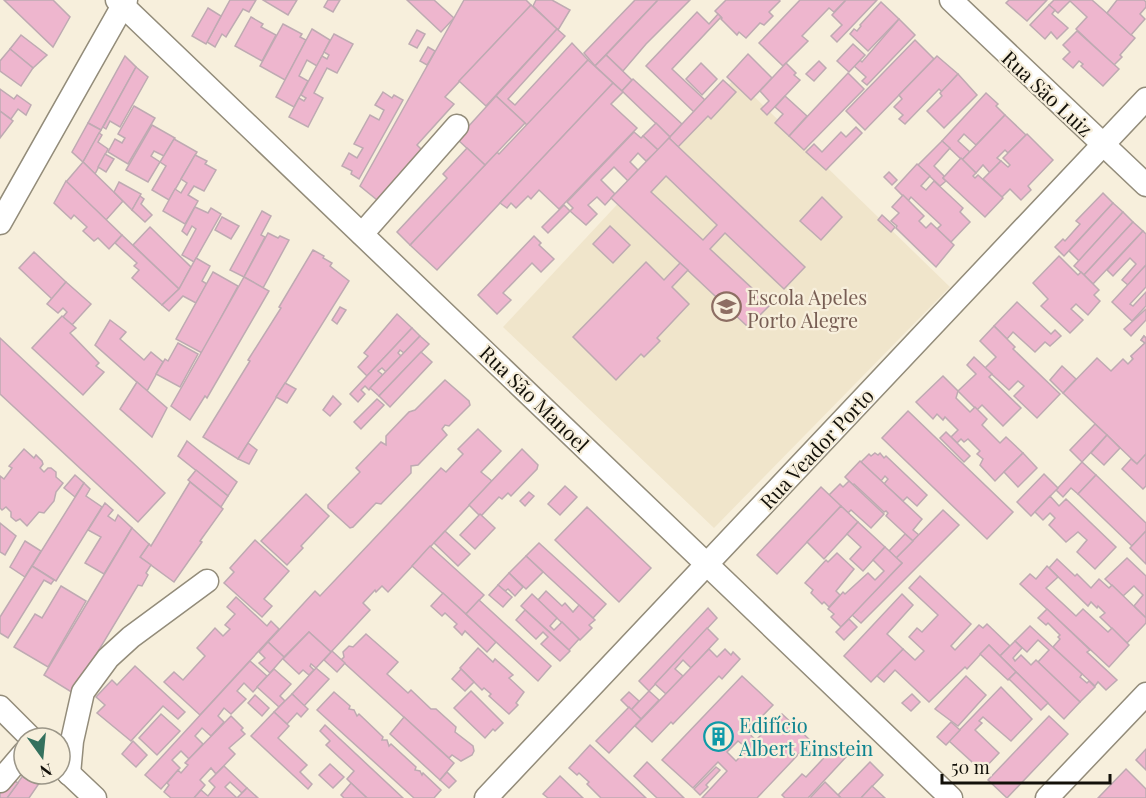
<svg xmlns="http://www.w3.org/2000/svg" width="1146" height="798" viewBox="0 0 1146 798" font-family="'Playfair Display',serif">
	<rect width="100%" height="100%" fill="#f7efdc"/>
	<path fill="#f0e5cb" d="M 735,78 L 950,287 L 714,528 L 503,327 Z"/>
	<g fill="#eeb6ce" stroke="#beaab2" stroke-width="1.5" fill-rule="evenodd">
		<path d="M 4,0 L 53,0 L 70,17 L 53,47 Z"/>
		<path d="M 230,0 L 256,0 L 249,12 L 243,9 L 226,37 L 222,34 L 215,47 L 207,42 Z"/>
		<path d="M 263,0 L 297,0 L 288,15 Z"/>
		<path d="M 328,0 L 340,0 L 333,12 L 324,7 Z"/>
		<path d="M 407,0 L 434,0 L 454,18 L 441,32 Z"/>
		<path d="M 464,0 L 526,0 L 531,5 L 445,97 L 454,104 L 417,145 L 423,151 L 382,204 L 360,186 Z"/>
		<path d="M 536,0 L 552,0 L 570,10 L 558,30 L 533,6 Z"/>
		<path d="M 635,0 L 658,0 L 595,66 L 584,53 Z"/>
		<path d="M 658,0 L 690,0 L 646,44 L 623,71 L 606,55 Z"/>
		<path d="M 726,0 L 779,0 L 780,1 L 769,12 L 773,16 L 764,25 L 760,23 L 746,38 L 739,32 L 737,35 L 721,19 L 722,18 L 715,11 Z"/>
		<path d="M 800,0 L 846,0 L 834,12 L 829,8 L 802,36 L 808,41 L 783,66 L 759,43 Z"/>
		<path d="M 846,0 L 877,0 L 837,42 L 831,36 L 842,25 L 832,15 Z"/>
		<path d="M 1009,0 L 1047,0 L 1027,21 L 1006,3 Z"/>
		<path d="M 1054,0 L 1092,0 L 1135,38 L 1120,55 L 1122,57 L 1114,65 L 1076,29 L 1087,17 L 1070,1 L 1058,13 L 1049,5 Z"/>
		<path d="M 1117,0 L 1144,0 L 1146,2 L 1146,7 L 1140,14 L 1145,19 L 1131,35 L 1107,13 Z"/>
		<path d="M 881,2 L 899,19 L 868,51 L 850,34 L 854,29 L 857,31 L 861,26 L 860,25 Z"/>
		<path d="M 531,5 L 557,29 L 486,106 L 459,81 Z"/>
		<path d="M 1049,5 L 1055,10 L 1052,14 L 1068,28 L 1057,39 L 1051,32 L 1045,39 L 1030,25 Z"/>
		<path d="M 208,8 L 221,16 L 206,44 L 192,36 Z"/>
		<path d="M 697,12 L 709,24 L 718,14 L 721,17 L 672,69 L 705,100 L 694,112 L 646,66 Z"/>
		<path d="M 251,17 L 263,24 L 261,27 L 276,35 L 262,61 L 235,46 Z"/>
		<path d="M 899,19 L 915,35 L 867,85 L 862,81 L 866,77 L 854,66 L 860,60 L 862,62 Z"/>
		<path d="M 283,24 L 302,34 L 300,37 L 306,40 L 285,80 L 260,66 Z"/>
		<path d="M 312,29 L 330,40 L 317,66 L 307,60 L 299,76 L 308,81 L 294,107 L 276,97 Z"/>
		<path d="M 557,29 L 565,36 L 508,99 L 515,105 L 572,43 L 588,60 L 527,125 L 496,96 Z"/>
		<path d="M 417,30 L 425,34 L 417,48 L 409,44 Z"/>
		<path d="M 1077,31 L 1119,69 L 1103,86 L 1081,66 L 1083,64 L 1079,61 L 1073,68 L 1063,59 L 1070,52 L 1063,45 Z"/>
		<path d="M 334,34 L 353,44 L 337,73 L 327,68 L 314,93 L 323,98 L 308,127 L 289,117 L 299,98 L 304,101 L 306,98 L 301,95 L 322,56 L 327,59 L 329,55 L 324,52 Z"/>
		<path d="M 21,35 L 47,55 L 33,68 L 10,49 Z"/>
		<path d="M 915,40 L 934,59 L 865,130 L 846,111 Z"/>
		<path d="M 853,44 L 865,55 L 849,72 L 837,61 Z"/>
		<path d="M 428,47 L 435,51 L 427,65 L 420,61 Z"/>
		<path d="M 10,49 L 33,68 L 21,86 L 0,71 L 0,61 Z"/>
		<path d="M 748,54 L 772,78 L 751,100 L 727,77 Z"/>
		<path d="M 606,55 L 632,80 L 622,91 L 595,66 Z"/>
		<path d="M 125,56 L 136,67 L 101,130 L 88,123 Z"/>
		<path d="M 937,56 L 958,74 L 942,92 L 939,89 L 905,124 L 899,119 L 903,115 L 894,107 L 902,99 L 899,95 Z"/>
		<path d="M 588,60 L 613,83 L 437,270 L 410,245 L 497,152 L 499,154 Z"/>
		<path d="M 819,61 L 826,68 L 814,81 L 806,74 Z"/>
		<path d="M 701,63 L 717,79 L 702,95 L 686,79 Z"/>
		<path d="M 786,63 L 796,73 L 794,75 L 800,80 L 767,115 L 761,109 L 769,101 L 760,91 Z"/>
		<path d="M 136,67 L 148,77 L 120,127 L 110,121 L 106,129 L 103,127 Z"/>
		<path d="M 848,73 L 864,89 L 804,150 L 789,136 Z"/>
		<path d="M 958,74 L 977,95 L 944,128 L 927,111 L 942,96 L 940,93 Z"/>
		<path d="M 633,79 L 682,124 L 670,137 L 622,91 Z"/>
		<path d="M 723,80 L 736,92 L 711,119 L 708,116 L 678,147 L 669,138 Z"/>
		<path d="M 613,83 L 623,92 L 611,104 L 637,128 L 559,209 L 539,190 L 531,199 L 528,196 L 516,208 L 511,203 L 507,208 L 500,203 Z"/>
		<path d="M 0,89 L 14,99 L 17,95 L 31,105 L 26,115 L 18,109 L 11,119 L 0,111 Z"/>
		<path d="M 383,92 L 392,98 L 394,95 L 403,100 L 359,179 L 351,174 L 352,171 L 342,166 L 349,153 L 357,158 L 363,148 L 354,144 L 370,115 L 379,120 L 384,110 L 375,105 Z"/>
		<path d="M 986,93 L 998,104 L 996,106 L 1005,115 L 976,145 L 964,134 L 958,141 L 970,152 L 962,160 L 942,141 Z"/>
		<path d="M 496,96 L 525,123 L 485,165 L 457,139 Z"/>
		<path d="M 785,96 L 807,116 L 789,136 L 775,123 L 783,114 L 775,107 Z"/>
		<path d="M 134,106 L 155,118 L 128,164 L 108,152 L 115,139 L 122,143 L 125,138 L 118,134 Z"/>
		<path d="M 0,111 L 13,121 L 0,138 Z"/>
		<path d="M 1005,115 L 1026,135 L 1008,153 L 1005,150 L 997,158 L 1001,161 L 990,173 L 983,165 L 976,173 L 962,160 Z"/>
		<path d="M 88,123 L 101,130 L 83,162 L 72,152 Z"/>
		<path d="M 656,123 L 670,137 L 658,150 L 643,136 Z"/>
		<path d="M 152,125 L 175,138 L 164,156 L 154,151 L 151,156 L 160,162 L 148,182 L 126,170 Z"/>
		<path d="M 856,127 L 862,133 L 826,170 L 806,152 L 814,144 L 822,152 L 841,132 L 846,137 Z"/>
		<path d="M 634,132 L 641,138 L 643,136 L 658,150 L 646,161 L 638,153 L 630,162 L 638,170 L 628,181 L 614,167 L 601,180 L 615,194 L 605,205 L 597,197 L 588,205 L 597,214 L 586,225 L 570,211 L 573,208 L 567,202 Z"/>
		<path d="M 99,133 L 102,135 L 98,142 L 108,149 L 95,174 L 83,162 Z"/>
		<path d="M 1027,134 L 1053,160 L 1028,186 L 1031,190 L 1021,200 L 1010,189 L 1002,197 L 983,179 L 1001,161 L 1008,167 L 1010,165 L 1003,158 Z"/>
		<path d="M 669,138 L 805,267 L 784,289 L 725,233 L 710,249 L 770,305 L 748,327 L 611,198 ZM 666,176 L 717,225 L 703,240 L 651,192 Z"/>
		<path d="M 174,139 L 197,152 L 169,200 L 152,190 L 166,166 L 160,162 Z"/>
		<path d="M 942,141 L 950,148 L 934,166 L 944,176 L 943,178 L 946,181 L 940,186 L 918,165 Z"/>
		<path d="M 467,148 L 485,165 L 410,245 L 397,232 L 447,178 L 443,174 Z"/>
		<path d="M 105,154 L 114,159 L 106,172 L 98,167 Z"/>
		<path d="M 195,155 L 207,161 L 205,164 L 216,170 L 204,191 L 194,186 L 188,195 L 198,201 L 185,224 L 163,211 L 175,189 L 181,193 L 187,183 L 181,179 Z"/>
		<path d="M 961,158 L 976,173 L 973,176 L 975,178 L 978,175 L 1003,198 L 985,217 L 943,178 Z"/>
		<path d="M 83,162 L 123,201 L 106,220 L 66,182 Z"/>
		<path d="M 917,164 L 930,176 L 921,186 L 926,190 L 934,181 L 963,208 L 960,212 L 970,222 L 951,242 L 937,229 L 941,225 L 911,197 L 908,201 L 895,188 Z"/>
		<path d="M 889,172 L 897,180 L 892,185 L 884,177 Z"/>
		<path d="M 66,181 L 122,235 L 109,249 L 98,238 L 94,241 L 83,231 L 87,227 L 74,215 L 71,219 L 54,203 Z"/>
		<path d="M 119,182 L 141,194 L 132,210 L 114,192 Z"/>
		<path d="M 1103,193 L 1113,203 L 1064,256 L 1055,247 L 1063,239 L 1065,241 L 1080,224 L 1076,221 Z"/>
		<path d="M 903,195 L 924,216 L 919,221 L 926,228 L 931,223 L 954,245 L 936,267 L 896,228 L 897,226 L 891,221 L 899,213 L 892,207 Z"/>
		<path d="M 140,196 L 144,199 L 141,204 L 152,215 L 145,222 L 132,210 Z"/>
		<path d="M 822,197 L 842,217 L 821,240 L 800,221 Z"/>
		<path d="M 1113,203 L 1123,212 L 1079,261 L 1069,251 Z"/>
		<path d="M 564,205 L 570,211 L 548,233 L 542,227 Z"/>
		<path d="M 195,207 L 208,213 L 211,208 L 221,214 L 194,262 L 182,255 L 196,229 L 192,226 L 187,235 L 182,231 Z"/>
		<path d="M 262,211 L 271,216 L 261,235 L 265,237 L 244,277 L 230,270 Z"/>
		<path d="M 1123,212 L 1133,222 L 1084,275 L 1074,266 Z"/>
		<path d="M 882,215 L 895,227 L 891,232 L 878,220 Z"/>
		<path d="M 222,217 L 239,226 L 231,239 L 215,230 Z"/>
		<path d="M 1133,222 L 1143,231 L 1093,284 L 1084,275 Z"/>
		<path d="M 610,226 L 630,245 L 613,263 L 593,244 Z"/>
		<path d="M 150,227 L 191,267 L 179,289 L 133,245 Z"/>
		<path d="M 1143,231 L 1146,234 L 1146,265 L 1128,285 L 1122,280 L 1136,264 L 1130,258 L 1113,276 L 1107,270 Z"/>
		<path d="M 268,233 L 278,238 L 280,236 L 289,240 L 263,288 L 244,277 Z"/>
		<path d="M 122,235 L 179,289 L 162,305 L 132,278 L 139,270 L 134,266 L 137,263 L 115,243 Z"/>
		<path d="M 534,236 L 541,243 L 539,245 L 554,259 L 541,272 L 532,263 L 503,293 L 511,300 L 497,314 L 478,295 Z"/>
		<path d="M 313,250 L 324,256 L 323,258 L 332,263 L 330,266 L 349,281 L 238,459 L 203,437 L 250,361 L 248,360 L 281,308 L 279,307 Z"/>
		<path d="M 34,252 L 66,282 L 52,299 L 19,268 Z"/>
		<path d="M 1059,256 L 1078,275 L 1081,272 L 1099,290 L 1094,295 L 1100,301 L 1088,315 L 1076,304 L 1071,309 L 1083,320 L 1070,333 L 1041,306 L 1048,299 L 1033,283 Z"/>
		<path d="M 196,258 L 210,266 L 202,281 L 207,284 L 196,303 L 183,296 L 169,311 L 162,305 L 179,289 Z"/>
		<path d="M 646,262 L 664,280 L 680,263 L 688,270 L 672,287 L 689,304 L 657,338 L 660,341 L 644,357 L 641,354 L 616,380 L 573,337 Z"/>
		<path d="M 1146,265 L 1146,287 L 1130,304 L 1133,306 L 1146,292 L 1146,306 L 1132,321 L 1112,302 Z"/>
		<path d="M 213,272 L 238,286 L 202,353 L 176,339 Z"/>
		<path d="M 244,277 L 269,291 L 207,398 L 205,396 L 190,420 L 171,406 Z"/>
		<path d="M 66,282 L 91,304 L 72,325 L 63,317 L 67,312 L 63,308 L 58,313 L 47,304 Z"/>
		<path d="M 1017,302 L 1051,334 L 1055,330 L 1061,336 L 1050,346 L 1045,342 L 1035,352 L 1013,332 L 1007,339 L 994,326 Z"/>
		<path d="M 340,307 L 346,310 L 337,324 L 332,320 Z"/>
		<path d="M 1146,309 L 1146,320 L 1131,336 L 1124,329 Z"/>
		<path d="M 397,314 L 412,328 L 367,376 L 358,367 L 368,356 L 364,353 Z"/>
		<path d="M 62,316 L 76,328 L 70,333 L 99,363 L 96,366 L 104,372 L 83,395 L 32,348 Z"/>
		<path d="M 110,320 L 126,332 L 120,339 L 144,360 L 151,352 L 163,362 L 147,391 L 95,345 Z"/>
		<path d="M 994,326 L 1015,347 L 1013,349 L 1060,394 L 1037,418 L 1014,396 L 1024,386 L 1018,381 L 1009,390 L 985,368 L 996,357 L 980,341 Z"/>
		<path d="M 412,328 L 420,336 L 404,353 L 400,350 L 398,353 L 401,356 L 386,372 L 382,368 L 378,371 L 383,375 L 369,390 L 365,386 L 361,390 L 365,394 L 358,402 L 350,394 Z"/>
		<path d="M 420,336 L 429,344 L 379,396 L 370,388 Z"/>
		<path d="M 1144,336 L 1146,338 L 1146,396 L 1127,377 L 1128,376 L 1123,370 L 1133,359 L 1131,356 L 1145,343 L 1141,340 Z"/>
		<path d="M 1144,336 L 1146,338 L 1146,454 L 1137,464 L 1063,393 L 1097,358 L 1111,371 L 1123,359 L 1128,364 L 1133,359 L 1131,356 L 1145,343 L 1141,340 Z"/>
		<path d="M 0,338 L 165,493 L 138,522 L 0,394 Z"/>
		<path d="M 178,343 L 198,354 L 180,387 L 156,374 L 165,359 L 168,361 Z"/>
		<path d="M 421,352 L 432,362 L 390,407 L 379,396 Z"/>
		<path d="M 974,357 L 992,374 L 989,377 L 1021,408 L 1003,426 L 982,405 L 977,410 L 958,391 L 976,374 L 967,365 Z"/>
		<path d="M 1062,366 L 1076,379 L 1063,393 L 1050,380 Z"/>
		<path d="M 943,376 L 958,391 L 956,398 L 970,412 L 975,407 L 987,419 L 982,425 L 1000,443 L 1006,437 L 1023,453 L 995,481 L 980,465 L 983,459 L 977,454 L 980,451 L 968,439 L 964,442 L 961,439 L 957,443 L 951,437 L 958,430 L 945,417 L 943,420 L 937,414 L 933,419 L 916,402 Z"/>
		<path d="M 445,380 L 469,401 L 470,405 L 449,426 L 445,425 L 442,429 L 447,435 L 418,465 L 411,466 L 411,473 L 381,504 L 376,503 L 353,527 L 350,528 L 328,508 L 328,505 L 360,472 L 356,468 L 381,442 L 386,445 L 386,436 L 409,412 L 415,410 Z"/>
		<path d="M 137,382 L 167,408 L 152,437 L 120,409 Z"/>
		<path d="M 285,383 L 296,389 L 287,403 L 276,397 Z"/>
		<path d="M 333,396 L 341,404 L 330,416 L 323,410 Z"/>
		<path d="M 377,399 L 384,405 L 361,429 L 354,422 Z"/>
		<path d="M 908,411 L 1013,512 L 987,539 L 882,438 Z"/>
		<path d="M 1095,424 L 1107,435 L 1082,462 L 1070,450 Z"/>
		<path d="M 478,429 L 501,451 L 481,472 L 492,481 L 388,592 L 382,586 L 376,592 L 375,590 L 363,603 L 370,610 L 331,652 L 309,632 L 284,657 L 268,642 L 315,591 L 320,596 L 441,468 L 446,472 L 463,454 L 458,449 Z"/>
		<path d="M 946,432 L 970,456 L 964,462 L 940,438 Z"/>
		<path d="M 1107,435 L 1120,448 L 1104,465 L 1091,453 Z"/>
		<path d="M 187,441 L 237,482 L 228,496 L 178,456 Z"/>
		<path d="M 248,443 L 257,450 L 249,464 L 238,459 Z"/>
		<path d="M 24,449 L 34,458 L 36,455 L 42,461 L 43,464 L 40,468 L 44,472 L 48,468 L 51,468 L 56,472 L 56,477 L 63,483 L 56,492 L 54,501 L 44,513 L 39,512 L 27,526 L 20,519 L 16,521 L 11,517 L 11,512 L 6,507 L 2,510 L 0,508 L 0,476 L 4,479 L 12,468 L 9,466 Z"/>
		<path d="M 522,449 L 538,465 L 537,469 L 511,496 L 508,493 L 502,499 L 499,497 L 482,515 L 479,515 L 469,505 Z"/>
		<path d="M 875,453 L 878,455 L 880,453 L 884,458 L 886,456 L 927,495 L 917,506 L 907,497 L 903,501 L 884,484 L 888,479 L 885,476 L 881,481 L 861,462 L 869,454 L 871,456 Z"/>
		<path d="M 1023,453 L 1037,468 L 1018,487 L 1004,472 Z"/>
		<path d="M 1146,454 L 1146,486 L 1143,489 L 1122,469 L 1131,459 L 1137,464 Z"/>
		<path d="M 860,461 L 922,519 L 913,530 L 919,535 L 913,541 L 886,516 L 888,513 L 886,511 L 884,512 L 854,484 L 853,485 L 845,477 Z"/>
		<path d="M 1082,462 L 1096,475 L 1078,494 L 1071,488 L 1063,497 L 1056,490 Z"/>
		<path d="M 196,470 L 228,496 L 221,507 L 188,480 Z"/>
		<path d="M 1044,474 L 1058,488 L 1031,516 L 1017,502 Z"/>
		<path d="M 75,475 L 84,483 L 75,497 L 64,488 Z"/>
		<path d="M 1096,475 L 1146,523 L 1146,531 L 1132,546 L 1078,494 Z"/>
		<path d="M 849,481 L 884,514 L 871,528 L 851,510 L 848,513 L 829,495 L 840,484 L 843,487 Z"/>
		<path d="M 190,482 L 223,509 L 200,541 L 202,542 L 174,582 L 140,557 L 149,544 L 151,546 Z"/>
		<path d="M 84,483 L 90,489 L 86,496 L 102,507 L 56,581 L 32,566 Z"/>
		<path d="M 565,486 L 577,497 L 560,515 L 548,504 Z"/>
		<path d="M 821,487 L 841,506 L 777,574 L 757,555 Z"/>
		<path d="M 529,492 L 534,496 L 525,506 L 520,501 Z"/>
		<path d="M 306,494 L 329,516 L 301,546 L 303,548 L 287,565 L 261,541 Z"/>
		<path d="M 1050,496 L 1059,506 L 1066,499 L 1116,547 L 1095,569 L 1077,552 L 1087,540 L 1078,532 L 1066,542 L 1049,525 L 1055,518 L 1050,513 L 1043,520 L 1035,512 Z"/>
		<path d="M 105,503 L 113,510 L 108,516 L 115,521 L 118,515 L 132,528 L 104,574 L 85,563 L 101,537 L 88,530 Z"/>
		<path d="M 841,506 L 858,522 L 824,559 L 807,542 Z"/>
		<path d="M 587,507 L 651,568 L 619,602 L 555,540 Z"/>
		<path d="M 943,510 L 959,525 L 861,623 L 852,615 L 902,563 L 896,558 Z"/>
		<path d="M 480,514 L 495,528 L 475,549 L 460,535 Z"/>
		<path d="M 858,522 L 885,547 L 863,571 L 850,559 L 861,547 L 847,534 Z"/>
		<path d="M 0,523 L 16,536 L 5,555 L 0,552 Z"/>
		<path d="M 132,528 L 149,544 L 140,557 L 151,565 L 146,573 L 148,575 L 142,586 L 138,585 L 73,693 L 44,675 Z"/>
		<path d="M 445,531 L 470,554 L 458,566 L 434,543 Z"/>
		<path d="M 1146,531 L 1146,564 L 1130,548 Z"/>
		<path d="M 905,534 L 913,541 L 896,558 L 889,551 Z"/>
		<path d="M 255,540 L 289,571 L 264,599 L 272,606 L 262,617 L 224,583 L 234,572 L 230,568 Z"/>
		<path d="M 25,541 L 41,551 L 25,577 L 10,567 Z"/>
		<path d="M 539,543 L 606,604 L 593,618 L 526,556 Z"/>
		<path d="M 430,546 L 484,595 L 466,614 L 412,566 Z"/>
		<path d="M 885,547 L 902,563 L 841,627 L 831,617 L 834,614 L 828,609 L 843,592 L 845,594 L 868,573 L 875,580 L 884,571 L 873,560 Z"/>
		<path d="M 837,553 L 854,569 L 836,591 L 840,595 L 829,607 L 824,602 L 822,604 L 811,593 L 813,590 L 805,583 L 826,560 L 828,562 Z"/>
		<path d="M 526,556 L 543,572 L 526,589 L 509,573 Z"/>
		<path d="M 1127,558 L 1146,576 L 1146,618 L 1134,606 L 1143,595 L 1134,586 L 1123,596 L 1105,579 Z"/>
		<path d="M 1057,559 L 1075,576 L 1077,574 L 1091,588 L 1099,579 L 1109,588 L 1112,585 L 1146,618 L 1146,623 L 1127,643 L 1100,617 L 1105,613 L 1098,606 L 1097,608 L 1091,602 L 1088,606 L 1049,568 Z"/>
		<path d="M 32,566 L 54,580 L 51,584 L 44,580 L 8,638 L 0,633 L 0,617 Z"/>
		<path d="M 1047,566 L 1058,577 L 1046,588 L 1076,616 L 1083,609 L 1108,632 L 1112,628 L 1129,645 L 1109,667 L 1020,584 L 1030,574 L 1036,579 Z"/>
		<path d="M 509,573 L 523,587 L 515,596 L 508,589 L 505,591 L 498,585 Z"/>
		<path d="M 920,576 L 971,624 L 951,646 L 955,650 L 979,625 L 983,628 L 987,624 L 1010,646 L 1000,656 L 989,645 L 967,669 L 965,667 L 929,702 L 895,670 L 884,682 L 877,676 L 903,649 L 915,660 L 924,651 L 909,637 L 917,628 L 922,632 L 938,615 L 909,588 Z"/>
		<path d="M 498,585 L 512,597 L 503,607 L 489,595 Z"/>
		<path d="M 61,586 L 86,601 L 48,667 L 14,647 L 35,614 L 42,618 Z"/>
		<path d="M 546,591 L 562,606 L 565,603 L 573,612 L 579,605 L 595,620 L 589,625 L 592,628 L 580,640 L 538,600 Z"/>
		<path d="M 443,593 L 496,642 L 487,652 L 465,631 L 462,635 L 454,627 L 457,624 L 445,613 L 442,616 L 431,606 Z"/>
		<path d="M 532,594 L 557,618 L 550,626 L 554,630 L 562,622 L 579,639 L 569,650 L 521,606 Z"/>
		<path d="M 902,594 L 913,605 L 887,634 L 903,649 L 871,682 L 844,656 Z"/>
		<path d="M 236,597 L 267,626 L 271,621 L 279,629 L 200,715 L 164,682 L 174,672 L 183,680 L 205,656 L 197,648 L 215,628 L 223,636 L 230,629 L 225,625 L 235,614 L 227,607 Z"/>
		<path d="M 479,600 L 551,666 L 538,681 L 466,614 Z"/>
		<path d="M 708,608 L 717,618 L 649,691 L 639,681 Z"/>
		<path d="M 1047,609 L 1090,650 L 1087,652 L 1117,680 L 1106,690 L 1098,682 L 1095,686 L 1053,647 L 1060,639 L 1058,637 L 1060,635 L 1048,623 L 1046,625 L 1038,618 Z"/>
		<path d="M 525,610 L 570,651 L 560,661 L 541,644 L 548,637 L 543,632 L 536,639 L 516,620 Z"/>
		<path d="M 849,619 L 857,627 L 844,640 L 836,632 Z"/>
		<path d="M 1030,626 L 1082,674 L 1080,677 L 1087,683 L 1089,681 L 1095,687 L 1080,702 L 1038,662 L 1049,650 L 1038,640 L 1027,652 L 1015,641 Z"/>
		<path d="M 707,628 L 718,639 L 691,668 L 683,660 L 675,669 L 683,676 L 666,694 L 655,684 Z"/>
		<path d="M 309,632 L 331,652 L 316,668 L 311,664 L 310,666 L 314,670 L 309,675 L 303,670 L 299,674 L 283,659 Z"/>
		<path d="M 366,634 L 398,662 L 387,674 L 408,693 L 411,690 L 431,709 L 436,709 L 456,727 L 455,732 L 473,746 L 474,751 L 472,755 L 461,761 L 452,755 L 449,758 L 341,660 L 344,657 L 343,652 L 349,646 L 353,647 Z"/>
		<path d="M 1015,641 L 1022,648 L 1013,658 L 1015,661 L 1021,655 L 1031,665 L 1036,660 L 1080,702 L 1064,719 L 1000,656 Z"/>
		<path d="M 268,642 L 284,657 L 270,673 L 259,663 L 265,658 L 259,652 Z"/>
		<path d="M 989,645 L 1016,672 L 1008,680 L 980,654 Z"/>
		<path d="M 478,648 L 493,662 L 495,659 L 513,675 L 509,678 L 524,692 L 516,703 L 518,705 L 509,714 L 489,696 L 491,694 L 484,688 L 482,690 L 460,668 Z"/>
		<path d="M 709,649 L 717,657 L 725,649 L 731,655 L 733,652 L 740,659 L 722,679 L 719,676 L 673,724 L 671,722 L 652,742 L 635,726 Z"/>
		<path d="M 332,651 L 345,663 L 337,672 L 324,660 Z"/>
		<path d="M 250,661 L 267,676 L 253,692 L 244,683 L 237,691 L 246,699 L 231,714 L 224,708 L 218,716 L 224,722 L 211,736 L 202,728 L 195,736 L 203,744 L 189,759 L 181,751 L 172,760 L 180,768 L 161,789 L 145,775 Z"/>
		<path d="M 135,666 L 185,712 L 178,719 L 163,706 L 131,741 L 97,713 L 105,705 L 96,697 L 112,680 L 117,685 Z"/>
		<path d="M 316,668 L 329,679 L 304,706 L 292,694 Z"/>
		<path d="M 274,669 L 291,684 L 280,696 L 285,701 L 279,707 L 257,687 Z"/>
		<path d="M 461,669 L 474,682 L 465,691 L 452,679 Z"/>
		<path d="M 1016,672 L 1048,703 L 1041,710 L 1009,679 Z"/>
		<path d="M 742,676 L 773,705 L 747,732 L 756,740 L 782,714 L 811,741 L 757,798 L 702,798 L 727,771 L 718,762 L 693,788 L 662,760 ZM 738,741 L 748,749 L 736,761 L 727,752 Z"/>
		<path d="M 966,676 L 986,695 L 958,726 L 935,709 Z"/>
		<path d="M 1001,687 L 1032,719 L 1011,741 L 983,717 L 979,721 L 982,723 L 975,730 L 999,753 L 982,771 L 949,741 Z"/>
		<path d="M 471,691 L 503,723 L 495,731 L 493,729 L 485,738 L 454,708 Z"/>
		<path d="M 649,691 L 659,700 L 641,719 L 631,710 Z"/>
		<path d="M 334,692 L 350,706 L 349,709 L 354,710 L 357,716 L 359,714 L 383,737 L 382,740 L 387,740 L 389,746 L 391,744 L 416,767 L 415,770 L 420,771 L 422,775 L 423,773 L 441,790 L 434,798 L 414,798 L 317,710 Z"/>
		<path d="M 629,692 L 639,701 L 631,710 L 621,700 Z"/>
		<path d="M 292,694 L 308,709 L 301,717 L 297,713 L 287,724 L 274,712 Z"/>
		<path d="M 912,694 L 920,702 L 911,711 L 902,703 Z"/>
		<path d="M 255,695 L 269,708 L 262,716 L 248,703 Z"/>
		<path d="M 629,707 L 641,719 L 609,753 L 596,741 Z"/>
		<path d="M 274,712 L 289,726 L 278,738 L 307,765 L 300,772 L 312,784 L 308,789 L 251,736 Z"/>
		<path d="M 161,714 L 180,731 L 157,755 L 139,738 Z"/>
		<path d="M 231,716 L 243,728 L 241,730 L 245,734 L 229,748 L 235,754 L 216,774 L 211,768 L 200,780 L 205,785 L 194,798 L 171,798 L 164,792 L 169,785 L 167,783 L 178,770 L 181,773 L 188,765 L 185,763 Z"/>
		<path d="M 1049,716 L 1068,734 L 1007,798 L 988,780 Z"/>
		<path d="M 404,717 L 454,763 L 440,780 L 390,734 Z"/>
		<path d="M 951,722 L 960,730 L 946,745 L 937,737 Z"/>
		<path d="M 325,725 L 403,798 L 367,798 L 351,783 L 347,779 L 354,771 L 326,745 L 330,741 L 320,731 Z"/>
		<path d="M 133,741 L 147,755 L 136,767 L 122,754 Z"/>
		<path d="M 590,745 L 646,798 L 601,798 L 587,784 L 589,782 L 579,773 L 577,775 L 569,768 Z"/>
		<path d="M 835,746 L 846,757 L 808,798 L 785,798 L 782,795 L 802,774 L 806,777 Z"/>
		<path d="M 1146,749 L 1146,770 L 1136,760 Z"/>
		<path d="M 647,762 L 684,798 L 657,798 L 634,776 Z"/>
		<path d="M 870,762 L 883,775 L 861,798 L 841,798 L 838,795 Z"/>
		<path d="M 330,764 L 344,777 L 333,788 L 319,775 Z"/>
		<path d="M 224,766 L 247,788 L 242,793 L 230,782 L 225,787 L 237,798 L 194,798 L 201,790 L 208,796 L 215,787 L 209,781 Z"/>
		<path d="M 716,767 L 720,770 L 706,785 L 708,787 L 700,795 L 694,789 Z"/>
		<path d="M 1126,769 L 1146,789 L 1146,798 L 1098,798 Z"/>
		<path d="M 447,772 L 456,781 L 449,788 L 440,780 Z"/>
		<path d="M 24,774 L 29,774 L 40,782 L 29,798 L 7,798 Z"/>
		<path d="M 560,776 L 583,798 L 548,798 L 543,794 Z"/>
		<path d="M 8,777 L 18,783 L 7,798 L 0,798 L 0,788 Z"/>
		<path d="M 825,782 L 841,798 L 810,798 Z"/>
		<path d="M 351,783 L 367,798 L 344,798 L 341,795 Z"/>
		<path d="M 872,786 L 885,798 L 861,798 Z"/>
		<path d="M 247,788 L 258,798 L 237,798 Z"/>
	</g>
	<g fill="none" stroke-linecap="round" stroke-linejoin="round">
		<defs>
			<g id="minor">
				<path d="M 117,0 L 951,798"/>
				<path d="M 951,0 L 1146,185"/>
				<path d="M 0,223 L 126,0"/>
				<path d="M 362,234 L 457,126"/>
				<path d="M 0,707 L 31,738"/>
				<path d="M 60,765 L 95,798"/>
				<path d="M 69,774 L 72,741 L 83,692 L 108,658 L 131,637 L 207,581"/>
				<path d="M 0,781 L 24,753"/>
				<path d="M 486,798 L 1146,99"/>
				<path d="M 1047,798 L 1146,694"/>
			</g>
		</defs>
		<use href="#minor" stroke="#938c7a" stroke-width="25"/>
		<use href="#minor" stroke="#fff" stroke-width="22"/>
	</g>
	<defs>
		<symbol id="school-ring" viewBox="-11 -11 22 22"><circle r="9.5" fill="#f7efdc" stroke="#8d6e63" stroke-width="1.5"/><path d="M0-5L7-2L0 1L-7-2ZM-4 1L0 2.5L4 1V4Q0 6-4 4Z" fill="#8d6e63"/></symbol>
		<symbol id="building-ring" viewBox="-11 -11 22 22"><circle r="9.5" fill="#f7efdc" stroke="#0f9aa8" stroke-width="1.5"/><path d="M-4-6H4V6H1V3H-1V6H-4ZM-2.5-4.3h1.7v1.8h-1.7ZM.8-4.3h1.7v1.8H.8ZM-2.5-1h1.7V.8h-1.7ZM.8-1h1.7V.8H.8Z" fill="#0f9aa8"/></symbol>
	</defs>
	<g fill-rule="evenodd">
		<use href="#school-ring" x="710" y="290" width="33" height="33"/>
		<use href="#building-ring" x="702" y="720" width="33" height="33"/>
	</g>
	<g text-anchor="middle" dominant-baseline="central" stroke-width="4.5" stroke-linejoin="round" paint-order="stroke">
		<g font-size="20" fill="#121009" stroke="#f7efdc">
			<text transform="translate(1048 93) rotate(43)">Rua São Luiz</text>
			<text transform="translate(535 398) rotate(44)">Rua São Manoel</text>
			<text transform="translate(816 448) rotate(-47)">Rua Veador Porto</text>
		</g>
		<g font-size="20" fill="#785e54" stroke="#f7efdc" text-anchor="start">
			<text x="747" y="296">Escola Apeles<tspan x="747" dy="23">Porto Alegre</tspan></text>
		</g>
		<g font-size="20" fill="#0d838f" stroke="#f7efdc" text-anchor="start">
			<text x="739" y="724">Edifício<tspan x="739" dy="23">Albert Einstein</tspan></text>
		</g>
	</g>
	<g transform="translate(42 756) rotate(165)"><circle r="28" fill="#f7efdc" stroke="#9b9688" stroke-width="1.5"/>
	<path d="M0-4.5L10 22L0 15L-10 22Z" fill="#34715e"/>
	<text y="-9" font-size="16" font-weight="bold" text-anchor="middle" fill="#121009">N</text>
	</g>
	<path d="M942 774v9h168v-9" fill="none" stroke="#121009" stroke-width="3"/>
	<text x="951" y="774" font-size="18" fill="#121009" stroke="#f7efdc" stroke-width="4.5" paint-order="stroke">50 m</text>
</svg>
